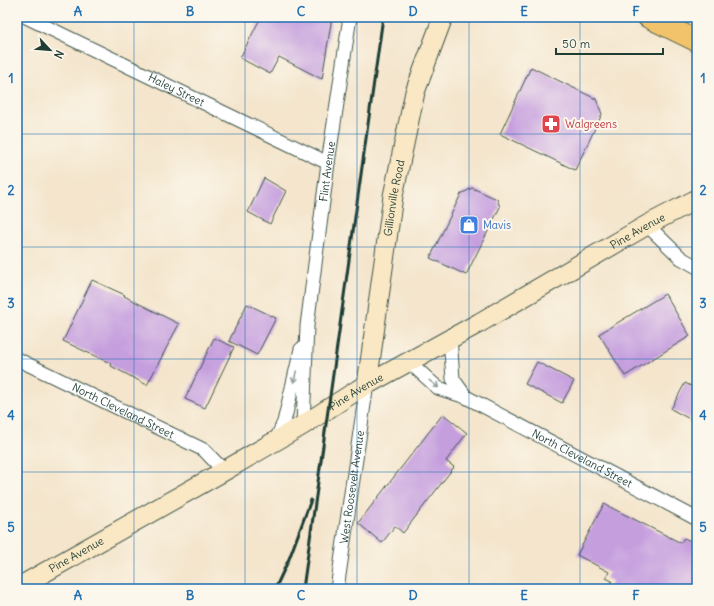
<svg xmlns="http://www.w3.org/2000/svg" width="714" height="606" viewBox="0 0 714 606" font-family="Delius,sans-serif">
	<rect width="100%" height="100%" fill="#fbf7ec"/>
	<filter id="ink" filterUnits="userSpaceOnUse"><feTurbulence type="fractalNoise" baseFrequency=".025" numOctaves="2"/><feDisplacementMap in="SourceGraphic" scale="8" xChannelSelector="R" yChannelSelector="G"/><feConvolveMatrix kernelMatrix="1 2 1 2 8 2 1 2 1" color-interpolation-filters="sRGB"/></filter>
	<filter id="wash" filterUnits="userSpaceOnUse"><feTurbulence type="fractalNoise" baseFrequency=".012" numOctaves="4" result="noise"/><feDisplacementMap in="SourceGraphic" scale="16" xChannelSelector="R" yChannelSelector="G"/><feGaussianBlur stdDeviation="0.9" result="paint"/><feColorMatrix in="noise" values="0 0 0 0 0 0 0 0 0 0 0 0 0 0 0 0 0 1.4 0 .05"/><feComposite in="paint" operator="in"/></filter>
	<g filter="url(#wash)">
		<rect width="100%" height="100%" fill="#f4e5cc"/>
		<g id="blocks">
			<g fill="#c59ede">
				<path d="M 261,17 L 332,17 L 322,79 L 279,57 L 270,74 L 240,58 Z"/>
				<path d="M 531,67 L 596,99 L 602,114 L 575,170 L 500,134 Z"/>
				<path d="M 264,178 L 286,191 L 270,224 L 248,212 Z"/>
				<path d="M 472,188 L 497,199 L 500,207 L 466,275 L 430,258 L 461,194 Z"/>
				<path d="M 92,280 L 125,295 L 124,296 L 179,324 L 147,385 L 111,366 L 112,364 L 63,341 Z"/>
				<path d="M 665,294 L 690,336 L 625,376 L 599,334 Z"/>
				<path d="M 247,304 L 276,318 L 257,355 L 229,341 Z"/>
				<path d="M 214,338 L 234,347 L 205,408 L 185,399 Z"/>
				<path d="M 537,362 L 574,381 L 562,403 L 525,384 Z"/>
				<path d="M 685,383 L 697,389 L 697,423 L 671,409 Z"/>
				<path d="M 443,414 L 467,433 L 446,461 L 454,467 L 403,533 L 395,526 L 382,543 L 358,523 Z"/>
				<path d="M 604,504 L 681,543 L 684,538 L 697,544 L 697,589 L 608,589 L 612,581 L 606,578 L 609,572 L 577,555 Z"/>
			</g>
		</g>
	</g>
	<g filter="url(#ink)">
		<use href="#blocks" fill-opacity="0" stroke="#3f564b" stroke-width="1"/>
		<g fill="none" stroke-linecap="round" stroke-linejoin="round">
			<defs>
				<g id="street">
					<path id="s1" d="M 26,17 L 328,163"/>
					<path d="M 647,225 L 681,258 L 697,267"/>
					<path d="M 450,338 L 453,379 L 466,397"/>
					<path id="s2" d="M 17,359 L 204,450 L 224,471"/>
					<path id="s3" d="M 408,361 L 438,388 L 466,397 L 697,519"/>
					<path id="s4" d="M 303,425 L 307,326 L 328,163 L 350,17"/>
					<path d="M 276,440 L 284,422 L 301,349"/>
					<path id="s5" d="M 337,589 L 367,384"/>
				</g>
				<g id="secondary">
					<path id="s6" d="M 367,384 L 393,196 L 415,92 L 443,17"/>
					<path id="s7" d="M 17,588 L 224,471 L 303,425 L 359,389 L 479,323 L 647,225 L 697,199"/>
				</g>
				<path id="primary" d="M 648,17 L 697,41"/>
			</defs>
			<use href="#street" stroke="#3f564b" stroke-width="15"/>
			<use href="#secondary" stroke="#3f564b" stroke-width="21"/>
			<use href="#primary" stroke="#3f564b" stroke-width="23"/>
			<use href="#street" stroke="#fff" stroke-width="13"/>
			<use href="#secondary" stroke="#fae7c3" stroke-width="19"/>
			<use href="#primary" stroke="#f2c36a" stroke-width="21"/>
			<g stroke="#1f3d34" stroke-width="3">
				<path d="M 275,589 L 289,559 L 311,500"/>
				<path d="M 303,589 L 383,17"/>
			</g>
		</g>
		<defs><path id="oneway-shaft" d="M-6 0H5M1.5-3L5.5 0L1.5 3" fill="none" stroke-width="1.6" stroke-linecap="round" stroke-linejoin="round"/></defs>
		<g stroke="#8f9e9a">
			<use href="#oneway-shaft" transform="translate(295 377) rotate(102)"/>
			<use href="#oneway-shaft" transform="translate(434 384) rotate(38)"/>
		</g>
	</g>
	<path fill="none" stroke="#1f6fb2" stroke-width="1" stroke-opacity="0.55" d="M 134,17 L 134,589M 245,17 L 245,589M 357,17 L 357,589M 469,17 L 469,589M 580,17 L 580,589M 17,134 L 697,134M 17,247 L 697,247M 17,359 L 697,359M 17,472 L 697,472"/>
	<defs>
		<symbol id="pharmacy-square" viewBox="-11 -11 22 22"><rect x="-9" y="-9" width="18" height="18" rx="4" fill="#e0444e" stroke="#fbf7ec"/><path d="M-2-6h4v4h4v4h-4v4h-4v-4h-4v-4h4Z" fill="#fff"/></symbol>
		<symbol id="shop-square" viewBox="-11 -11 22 22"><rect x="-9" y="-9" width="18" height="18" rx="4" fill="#3f7fe0" stroke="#fbf7ec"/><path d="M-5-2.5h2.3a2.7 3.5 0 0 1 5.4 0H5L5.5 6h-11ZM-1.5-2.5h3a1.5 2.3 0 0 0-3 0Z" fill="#fff"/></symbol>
	</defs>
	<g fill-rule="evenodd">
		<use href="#pharmacy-square" x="540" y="113" width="22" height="22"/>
		<use href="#shop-square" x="458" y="214" width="22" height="22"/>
	</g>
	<g text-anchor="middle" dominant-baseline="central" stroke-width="4" stroke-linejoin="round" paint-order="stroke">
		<g font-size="11" fill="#1f3d34" stroke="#fbf7ec">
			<text stroke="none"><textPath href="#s1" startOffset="167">Haley Street</textPath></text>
			<text stroke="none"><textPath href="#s4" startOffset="255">Flint Avenue</textPath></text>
			<text stroke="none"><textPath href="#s6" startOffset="188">Gillionville Road</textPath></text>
			<text stroke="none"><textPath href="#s7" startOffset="716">Pine Avenue</textPath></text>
			<text stroke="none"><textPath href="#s7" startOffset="392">Pine Avenue</textPath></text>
			<text stroke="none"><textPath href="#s2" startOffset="118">North Cleveland Street</textPath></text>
			<text stroke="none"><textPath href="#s3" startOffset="201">North Cleveland Street</textPath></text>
			<text stroke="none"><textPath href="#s5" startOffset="103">West Roosevelt Avenue</textPath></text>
			<text stroke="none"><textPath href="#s7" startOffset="68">Pine Avenue</textPath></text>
		</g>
		<g font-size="11" fill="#be3a42" stroke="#fbf7ec" text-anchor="start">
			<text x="565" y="124">Walgreens</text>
		</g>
		<g font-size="11" fill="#366cbe" stroke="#fbf7ec" text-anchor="start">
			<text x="483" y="225">Mavis</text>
		</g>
	</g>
	<rect width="714" height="606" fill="none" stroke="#fbf7ec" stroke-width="44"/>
	<g transform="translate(50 50) rotate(116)" stroke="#fbf7ec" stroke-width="3" paint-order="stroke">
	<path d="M0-3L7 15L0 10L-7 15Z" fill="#1f3d34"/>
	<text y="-6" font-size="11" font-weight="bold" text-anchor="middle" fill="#1f3d34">N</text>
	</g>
	<path d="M556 48v6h107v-6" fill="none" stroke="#1f3d34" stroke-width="2"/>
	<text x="562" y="48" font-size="12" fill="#1f3d34" stroke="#fbf7ec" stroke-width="3" paint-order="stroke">50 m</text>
	<rect x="22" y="22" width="670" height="562" fill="none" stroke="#1f6fb2" stroke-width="1.5"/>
	<g font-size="13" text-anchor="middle" font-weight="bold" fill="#1f6fb2">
		<text x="78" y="16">A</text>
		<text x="190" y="16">B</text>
		<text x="301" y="16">C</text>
		<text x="413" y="16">D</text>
		<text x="524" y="16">E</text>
		<text x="636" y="16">F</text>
		<text x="11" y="83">1</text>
		<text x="703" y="83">1</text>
		<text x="11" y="195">2</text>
		<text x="703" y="195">2</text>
		<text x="11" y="308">3</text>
		<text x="703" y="308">3</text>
		<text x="11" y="420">4</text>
		<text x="703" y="420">4</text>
		<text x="11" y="532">5</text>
		<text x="703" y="532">5</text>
		<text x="78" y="600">A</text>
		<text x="190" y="600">B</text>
		<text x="301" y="600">C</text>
		<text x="413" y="600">D</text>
		<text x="524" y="600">E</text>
		<text x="636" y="600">F</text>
	</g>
</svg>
